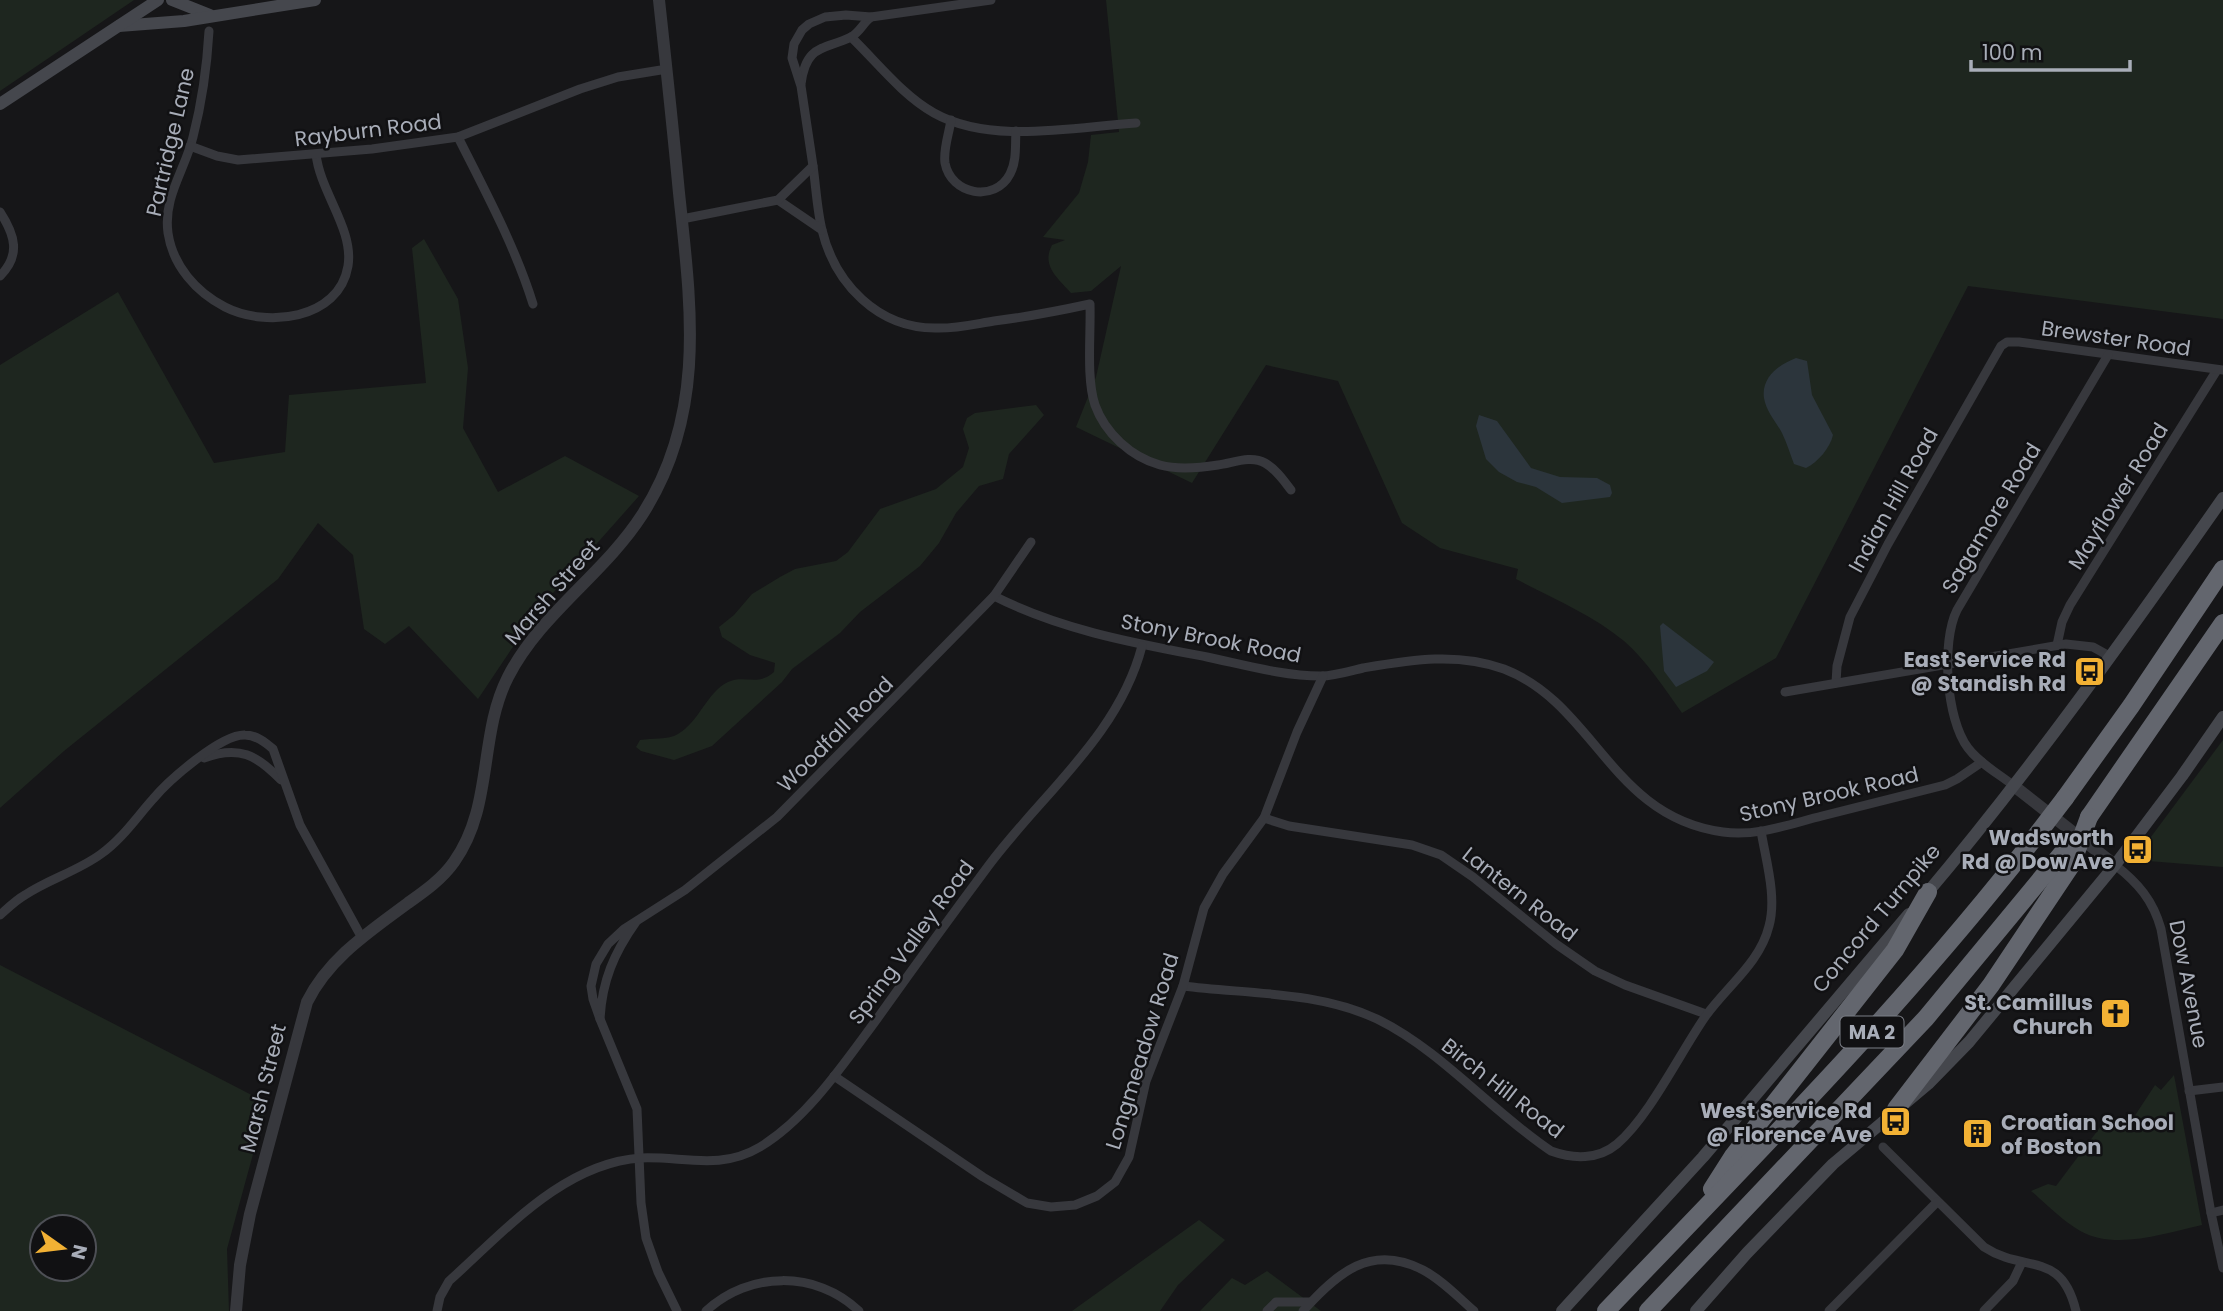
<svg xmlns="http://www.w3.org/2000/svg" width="2223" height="1311" viewBox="0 0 2223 1311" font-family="Poppins,sans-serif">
	<rect width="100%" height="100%" fill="#161618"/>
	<g fill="#1e261f" fill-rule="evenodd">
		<path d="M 0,0 L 134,0 L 0,91 Z"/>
		<path d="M 1106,0 L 2223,0 L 2223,319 L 1968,286 L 1776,658 L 1682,713 C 1664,688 1647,661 1624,641 C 1593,615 1552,598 1516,579 L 1518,569 L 1440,548 L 1402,523 L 1338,381 L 1266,365 L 1192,483 L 1076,427 L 1096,377 L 1121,266 L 1091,291 L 1071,293 C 1058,278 1041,266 1052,245 L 1065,240 L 1043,237 L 1079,193 L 1088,162 L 1091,135 L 1119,132 Z"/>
		<path d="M 424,239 L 458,299 L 468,368 L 463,428 L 498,492 L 565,456 L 639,496 L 537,611 L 478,699 L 409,626 L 385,644 L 364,629 L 353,555 L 318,523 L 278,579 L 64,751 L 0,808 L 0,365 L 118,292 L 214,463 L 285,452 L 289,395 L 426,383 L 412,248 Z"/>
		<path d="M 1036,405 L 1044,415 L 1009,454 L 1003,479 L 979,486 L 956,513 L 939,543 L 920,566 L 860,612 L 840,633 L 792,669 L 782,682 L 712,746 L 674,760 L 641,751 L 636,747 L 640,740 C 652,738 668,740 678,734 C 699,722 707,692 728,682 C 745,674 757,687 774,672 L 775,663 L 750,655 L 722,637 L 719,627 L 734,615 L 752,594 L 780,577 L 795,569 L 836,561 L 848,552 L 880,509 L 936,489 L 963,467 L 969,448 L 963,429 L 967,418 L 975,413 Z"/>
		<path d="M 2223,740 L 2223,867 L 2136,860 L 2139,853 Z"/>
		<path d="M 0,965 L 267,1103 L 227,1249 L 229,1311 L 0,1311 ZM 42,1227 L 84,1227 L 84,1269 L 42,1269 Z"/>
		<path d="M 2174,1075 L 2202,1225 C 2170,1232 2132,1245 2099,1238 C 2073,1233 2050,1207 2031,1191 L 2048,1184 L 2056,1186 L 2110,1114 L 2123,1125 L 2134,1117 L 2155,1085 L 2161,1090 Z"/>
		<path d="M 1199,1220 L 1225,1240 L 1178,1285 L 1160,1311 L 1072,1311 Z"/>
		<path d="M 1267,1271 L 1321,1311 L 1200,1311 L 1232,1278 L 1245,1285 Z"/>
	</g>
	<g fill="#2c353c">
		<path d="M 1796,358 L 1807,361 L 1812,395 L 1833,435 C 1830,448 1818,462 1806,468 L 1794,464 C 1790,454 1787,443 1782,433 C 1776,422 1766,411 1764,398 C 1761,377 1780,364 1796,358 Z"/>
		<path d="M 1479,415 L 1497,421 L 1531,468 L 1560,477 L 1597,478 L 1610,485 L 1612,493 L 1610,497 L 1562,503 L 1536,487 L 1517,482 L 1499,472 L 1486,459 L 1476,426 Z"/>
		<path d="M 1663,623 L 1714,662 L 1707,671 L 1676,687 L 1664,671 L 1660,626 Z"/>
	</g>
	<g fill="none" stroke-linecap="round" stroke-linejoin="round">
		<g stroke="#37383d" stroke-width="9">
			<path d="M 209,31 C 207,66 202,102 193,137 C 185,170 163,197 168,233 C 173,266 196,292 225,307 C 266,328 339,320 348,266 C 354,229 320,192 316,154"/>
			<path d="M 851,37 C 877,62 902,95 934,113 C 991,145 1074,127 1136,123"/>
			<path d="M 801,84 C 806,44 824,50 851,37 C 860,32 863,23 871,17"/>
			<path d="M 951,120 C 949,134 943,149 945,163 C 951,195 995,203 1010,174 C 1017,161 1015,145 1016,131"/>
			<path d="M 458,137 C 485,191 515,246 533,304"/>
			<path d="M 190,146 L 217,156 L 238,160 L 372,149 L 458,137 L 580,89 L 618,77 L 667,69"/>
			<path d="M 813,166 C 816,187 817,210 822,230 C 835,284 878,328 935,328 C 955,329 975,324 994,321 C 1026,317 1058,311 1090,304 C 1091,334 1086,378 1095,405 C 1105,433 1131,457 1160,465 C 1178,470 1199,468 1218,465 C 1233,463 1251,455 1265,463 C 1276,469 1284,481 1291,490"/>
			<path d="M 778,200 L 822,230"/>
			<path d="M 0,212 C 15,235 21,255 0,276"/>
			<path d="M 682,219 L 778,200 L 813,166 L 801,86 L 792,58 L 794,44 L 802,30 L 809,24 L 825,17 L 846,15 L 871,17 L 991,0"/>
			<path d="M 994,596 C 1061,630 1134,643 1207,657 C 1245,665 1283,676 1321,676 C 1335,676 1350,671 1363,668 C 1411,660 1457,652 1504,669 C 1595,704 1611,817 1723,832 C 1756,837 1790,824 1822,816 C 1863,806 1904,795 1945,785 L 1957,779 L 1982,762"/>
			<path d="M 2057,645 L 2062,622 L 2070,605 L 2217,370"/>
			<path d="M 1836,683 L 1837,666 L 1850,617 L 1888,544 L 2001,346 L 2007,342 L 2019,342 L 2223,370"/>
			<path d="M 1785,692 L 2066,644 L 2093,647 L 2111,657"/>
			<path d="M 204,758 C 239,745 257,755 281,780"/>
			<path d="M 2014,786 C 1999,774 1979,763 1968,748 C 1946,719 1941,642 1957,610 L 2108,355"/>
			<path d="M 1264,818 L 1289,826 L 1412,845 L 1441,855 L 1473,877 L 1556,944 L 1595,971 L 1625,985 L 1706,1014"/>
			<path d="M 2115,865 C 2138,883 2153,900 2161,929 L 2211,1213 L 2223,1268"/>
			<path d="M 0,915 C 8,908 16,900 25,895 C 49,879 78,871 101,854 C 122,839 136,818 153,799 C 168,781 221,734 245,735 C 256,735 265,742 273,749 L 300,825 L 362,938"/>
			<path d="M 636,922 C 614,953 602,981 600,1019 L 593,999 L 591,986 L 596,964 L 608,944 L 624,929 L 685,890 L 777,817 L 994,596 L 1031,542"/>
			<path d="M 1183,986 C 1246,994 1318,991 1377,1019 C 1442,1051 1491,1111 1551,1151 C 1573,1159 1598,1160 1617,1144 C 1649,1117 1680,1053 1705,1017 C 1726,987 1760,963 1769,926 C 1777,897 1766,861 1761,831"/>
			<path d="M 600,1019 L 637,1109 L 641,1203 L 646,1238 L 658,1272 L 677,1311"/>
			<path d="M 834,1076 L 983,1177 L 1027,1203 L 1051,1207 L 1075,1205 L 1097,1196 L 1115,1182 L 1129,1157 L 1146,1081 L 1183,986 L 1204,908 L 1223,874 L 1264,818 L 1297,732 L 1323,676"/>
			<path d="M 2189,1091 L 2223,1087"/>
			<path d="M 1883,1147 L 1984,1247 C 2025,1274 2061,1249 2076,1311"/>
			<path d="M 2211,1213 L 2223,1210"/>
			<path d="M 437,1311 L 440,1297 L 449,1281 C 503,1233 563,1163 641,1158 C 682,1156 720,1171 760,1147 C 807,1119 845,1062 877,1019 C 914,967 951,916 989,865 C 1042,794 1119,735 1142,646"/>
			<path d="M 706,1311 C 749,1271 816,1270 859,1311"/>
			<path d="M 1267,1311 L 1276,1302 L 1311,1302"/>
			<path d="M 1303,1311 C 1337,1273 1371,1243 1423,1270 C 1442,1280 1458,1297 1474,1311"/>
			<path d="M 1829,1311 L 1937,1202"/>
			<path d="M 1984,1311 L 2013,1281 L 2022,1262"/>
		</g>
		<g stroke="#37383d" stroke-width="12">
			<path d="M 2014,786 L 2115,865"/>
			<path d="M 236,1311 L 240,1265 L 250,1214 L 307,1002 C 329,958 369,932 408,903 C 425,891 442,879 454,862 C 494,806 478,736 508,677 C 540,614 604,574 642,515 C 707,414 691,306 679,193 C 673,129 666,64 659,0"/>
		</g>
		<g stroke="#45474d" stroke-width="12">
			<path d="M 172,0 L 210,15"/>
			<path d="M 119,26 L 184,21 L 315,0"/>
			<path d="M 0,104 L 158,0"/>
			<path d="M 1923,898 C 2031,770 2127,635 2223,498"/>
			<path d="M 1562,1311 L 1703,1157 L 1909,914"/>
			<path d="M 1696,1311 L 1747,1253 L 1833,1164 L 1928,1084 L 1969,1042 L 2115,865 L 2182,776 L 2223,717"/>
		</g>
		<g stroke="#63666e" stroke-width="18">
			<path d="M 2065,798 L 2131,706 L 2223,569"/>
			<path d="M 2089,817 L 2223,623"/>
			<path d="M 1896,1109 L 1991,985 L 2070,867 L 2074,858"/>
			<path d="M 1712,1189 L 1733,1156 L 1895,950 L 1928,892"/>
			<path d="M 1606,1311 C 1755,1155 1907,1003 2039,832"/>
			<path d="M 1648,1311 L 1926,1018 L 2064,851"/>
		</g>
		<g stroke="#63666e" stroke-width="18">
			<path d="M 2039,832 L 2065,798"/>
			<path d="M 2074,858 L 2089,817"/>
		</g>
	</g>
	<defs>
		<symbol id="bus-square" viewBox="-11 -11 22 22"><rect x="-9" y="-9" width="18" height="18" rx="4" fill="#f2b134" stroke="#111113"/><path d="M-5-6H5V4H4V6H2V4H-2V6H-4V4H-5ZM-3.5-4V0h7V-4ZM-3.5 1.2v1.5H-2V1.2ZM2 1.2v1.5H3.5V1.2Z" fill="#111"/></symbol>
		<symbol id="church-square" viewBox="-11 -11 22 22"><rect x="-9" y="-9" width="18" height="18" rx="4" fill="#f2b134" stroke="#111113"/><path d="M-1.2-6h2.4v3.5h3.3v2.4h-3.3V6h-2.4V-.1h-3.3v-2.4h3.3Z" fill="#111"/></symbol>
		<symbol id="building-square" viewBox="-11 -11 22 22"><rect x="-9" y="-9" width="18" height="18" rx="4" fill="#f2b134" stroke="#111113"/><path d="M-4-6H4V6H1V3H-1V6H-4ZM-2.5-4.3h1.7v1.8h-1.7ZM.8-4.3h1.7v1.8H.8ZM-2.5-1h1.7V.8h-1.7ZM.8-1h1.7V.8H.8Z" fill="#111"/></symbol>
	</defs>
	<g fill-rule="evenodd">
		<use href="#bus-square" x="2072" y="654" width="35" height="35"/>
		<use href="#bus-square" x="2120" y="832" width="35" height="35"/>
		<use href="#church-square" x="2098" y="996" width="35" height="35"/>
		<use href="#bus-square" x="1878" y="1104" width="35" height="35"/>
		<use href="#building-square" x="1960" y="1116" width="35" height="35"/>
	</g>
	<g text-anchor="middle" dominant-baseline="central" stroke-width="5" stroke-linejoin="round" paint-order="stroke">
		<rect fill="#111113" stroke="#7b7e86" stroke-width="2" x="1840.5" y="1016.5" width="63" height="31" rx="5"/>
		<g font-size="19" font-weight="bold" fill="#a8adb8">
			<text x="1872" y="1032">MA 2</text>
		</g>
		<g font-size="21" fill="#a8adb8" stroke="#111113">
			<text transform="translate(368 130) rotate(-7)">Rayburn Road</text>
			<text transform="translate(170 142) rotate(-77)">Partridge Lane</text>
			<text transform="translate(2116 338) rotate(8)">Brewster Road</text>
			<text transform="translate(2118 496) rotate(-58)">Mayflower Road</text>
			<text transform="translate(1893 500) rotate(-61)">Indian Hill Road</text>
			<text transform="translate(1991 518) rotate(-59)">Sagamore Road</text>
			<text transform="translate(552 592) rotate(-49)">Marsh Street</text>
			<text transform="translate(1211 638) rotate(11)">Stony Brook Road</text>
			<text transform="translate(835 734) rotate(-45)">Woodfall Road</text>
			<text transform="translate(1829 794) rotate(-13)">Stony Brook Road</text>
			<text transform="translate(1520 894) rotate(38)">Lantern Road</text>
			<text transform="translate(1876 918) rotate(-50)">Concord Turnpike</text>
			<text transform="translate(911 942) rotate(-54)">Spring Valley Road</text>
			<text transform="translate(2189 984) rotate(79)">Dow Avenue</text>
			<text transform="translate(1142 1051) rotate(-73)">Longmeadow Road</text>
			<text transform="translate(263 1088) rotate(-76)">Marsh Street</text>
			<text transform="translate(1503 1088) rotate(38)">Birch Hill Road</text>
		</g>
		<g font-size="21" font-weight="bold" fill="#a8adb8" stroke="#111113" text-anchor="end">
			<text x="2066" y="659">East Service Rd<tspan x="2066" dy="24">@ Standish Rd</tspan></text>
			<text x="2114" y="837">Wadsworth<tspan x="2114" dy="24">Rd @ Dow Ave</tspan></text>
			<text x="2093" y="1002">St. Camillus<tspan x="2093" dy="24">Church</tspan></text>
			<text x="1872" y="1110">West Service Rd<tspan x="1872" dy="24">@ Florence Ave</tspan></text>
			<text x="2001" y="1122" text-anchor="start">Croatian School<tspan x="2001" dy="24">of Boston</tspan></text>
		</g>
	</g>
	<g transform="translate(63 1248) rotate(104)"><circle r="33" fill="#111113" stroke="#4d4f55" stroke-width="2"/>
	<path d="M0-5L12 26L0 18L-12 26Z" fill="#f2b134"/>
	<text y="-10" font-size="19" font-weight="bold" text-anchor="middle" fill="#a8adb8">N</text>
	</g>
	<path d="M1971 60v10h159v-10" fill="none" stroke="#a8adb8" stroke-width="3.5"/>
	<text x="1982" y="60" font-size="21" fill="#a8adb8" stroke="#111113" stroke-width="5" paint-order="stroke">100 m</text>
</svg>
